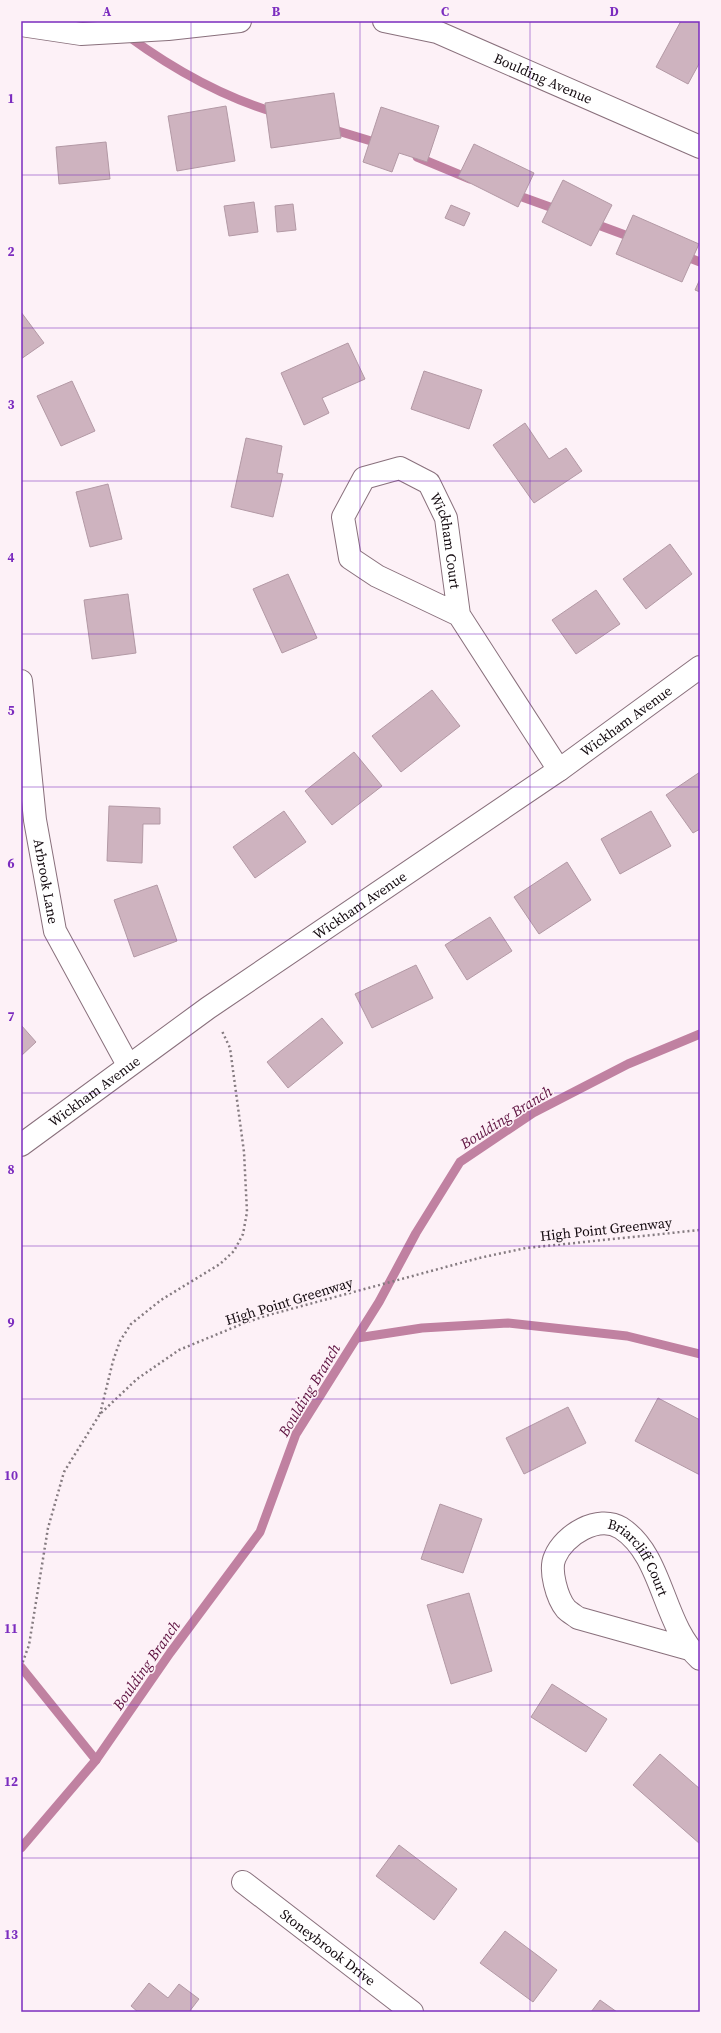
<svg xmlns="http://www.w3.org/2000/svg" width="721" height="2033" viewBox="0 0 721 2033" font-family="'Source Serif 4',serif">
	<rect width="100%" height="100%" fill="#fdf1f7"/>
	<g fill="none" stroke-linecap="round" stroke-linejoin="round">
		<g stroke="#c081a1" stroke-width="9">
			<path d="M 108,21 C 159,61 215,95 277,113"/>
			<path d="M 328,128 L 381,144"/>
			<path d="M 417,157 L 470,179"/>
			<path d="M 511,193 L 561,211"/>
			<path d="M 590,222 L 636,239"/>
			<path d="M 682,255 L 700,262"/>
			<path d="M 357,1338 L 422,1328 L 508,1323 L 627,1336 L 700,1354"/>
			<path d="M 21,1667 L 96,1760"/>
			<path d="M 21,1848 L 96,1760 L 170,1653 L 260,1532 L 296,1434 L 379,1302 L 416,1233 L 460,1162 L 533,1113 L 628,1064 L 700,1034"/>
		</g>
	</g>
	<g fill="#ceb3bf" stroke="#b399a5">
		<path d="M 681,21 L 700,21 L 700,62 L 688,84 L 656,67 Z"/>
		<path d="M 334,93 L 341,138 L 271,148 L 265,103 Z"/>
		<path d="M 226,106 L 235,161 L 177,171 L 168,116 Z"/>
		<path d="M 381,107 L 439,126 L 427,162 L 399,153 L 392,172 L 363,162 Z"/>
		<path d="M 106,142 L 110,179 L 59,184 L 56,147 Z"/>
		<path d="M 474,144 L 534,173 L 518,207 L 458,177 Z"/>
		<path d="M 563,180 L 612,205 L 591,246 L 542,222 Z"/>
		<path d="M 254,202 L 258,232 L 229,236 L 224,206 Z"/>
		<path d="M 293,204 L 296,230 L 277,232 L 275,206 Z"/>
		<path d="M 451,205 L 470,213 L 464,226 L 445,218 Z"/>
		<path d="M 633,215 L 699,244 L 682,282 L 616,254 Z"/>
		<path d="M 700,279 L 700,292 L 695,290 Z"/>
		<path d="M 21,312 L 44,343 L 21,359 Z"/>
		<path d="M 348,343 L 365,379 L 322,398 L 329,413 L 304,425 L 281,373 Z"/>
		<path d="M 424,371 L 482,390 L 469,429 L 411,409 Z"/>
		<path d="M 72,381 L 95,431 L 61,446 L 37,396 Z"/>
		<path d="M 525,423 L 549,459 L 566,448 L 582,471 L 534,503 L 493,445 Z"/>
		<path d="M 246,438 L 282,446 L 277,473 L 283,474 L 273,517 L 231,507 Z"/>
		<path d="M 108,484 L 122,539 L 90,547 L 76,492 Z"/>
		<path d="M 670,544 L 692,574 L 646,609 L 623,579 Z"/>
		<path d="M 288,574 L 317,638 L 282,653 L 253,589 Z"/>
		<path d="M 596,590 L 620,624 L 576,654 L 552,620 Z"/>
		<path d="M 128,594 L 136,653 L 92,659 L 84,600 Z"/>
		<path d="M 432,690 L 460,726 L 401,772 L 372,736 Z"/>
		<path d="M 354,752 L 382,786 L 332,825 L 305,791 Z"/>
		<path d="M 700,772 L 700,829 L 693,833 L 666,795 Z"/>
		<path d="M 109,806 L 160,808 L 160,824 L 143,824 L 142,863 L 107,861 Z"/>
		<path d="M 284,811 L 306,842 L 255,878 L 233,847 Z"/>
		<path d="M 651,811 L 671,846 L 620,874 L 601,839 Z"/>
		<path d="M 567,862 L 591,900 L 539,934 L 514,897 Z"/>
		<path d="M 157,885 L 177,941 L 134,957 L 114,900 Z"/>
		<path d="M 490,917 L 512,951 L 467,980 L 445,945 Z"/>
		<path d="M 416,965 L 433,998 L 372,1028 L 355,994 Z"/>
		<path d="M 322,1018 L 343,1043 L 288,1088 L 267,1062 Z"/>
		<path d="M 21,1025 L 36,1042 L 21,1056 Z"/>
		<path d="M 658,1398 L 700,1420 L 700,1475 L 635,1441 Z"/>
		<path d="M 568,1407 L 586,1443 L 524,1474 L 506,1438 Z"/>
		<path d="M 440,1504 L 482,1519 L 463,1573 L 421,1559 Z"/>
		<path d="M 469,1593 L 492,1671 L 451,1684 L 427,1605 Z"/>
		<path d="M 552,1684 L 607,1719 L 586,1752 L 531,1717 Z"/>
		<path d="M 660,1754 L 700,1789 L 700,1844 L 633,1785 Z"/>
		<path d="M 399,1845 L 457,1889 L 434,1920 L 376,1876 Z"/>
		<path d="M 505,1931 L 557,1970 L 533,2002 L 480,1963 Z"/>
		<path d="M 149,1983 L 168,1998 L 179,1984 L 199,1999 L 189,2012 L 138,2012 L 131,2006 Z"/>
		<path d="M 600,2000 L 617,2012 L 591,2012 Z"/>
	</g>
	<g fill="none" stroke-linecap="round" stroke-linejoin="round">
		<defs>
			<g id="minor">
				<path id="s1" d="M 384,21 L 437,32 L 700,147"/>
				<path d="M 21,25 L 81,34 L 168,29 L 240,21"/>
				<path id="s2" d="M 459,615 L 377,576 L 350,558 L 343,517 L 364,478 L 400,468 L 429,483 L 446,518 L 459,615 L 559,770"/>
				<path id="s3" d="M 21,681 L 35,820 L 55,931 L 128,1065"/>
				<path id="s4" d="M 21,1145 L 208,1008 L 559,770 L 700,667"/>
				<path id="s5" d="M 689,1649 L 578,1618 C 574,1615 569,1612 566,1609 C 557,1598 549,1570 555,1557 C 564,1535 598,1514 621,1528 C 664,1556 662,1625 700,1659"/>
				<path id="s6" d="M 243,1882 L 412,2012"/>
			</g>
		</defs>
		<use href="#minor" stroke="#89707c" stroke-width="24"/>
		<g stroke="#857b80" stroke-width="2.5" stroke-dasharray="2 3" stroke-linecap="butt">
			<path d="M 100,1414 L 113,1361 L 120,1341 L 131,1324 L 161,1300 L 220,1264 L 234,1251 L 243,1234 L 247,1212 L 244,1152 L 230,1048 L 222,1031"/>
			<path d="M 21,1667 L 29,1645 L 48,1528 L 64,1472 L 100,1414 L 137,1379 L 179,1350 L 242,1324 L 265,1316 L 479,1258 L 526,1248 L 700,1230"/>
		</g>
		<use href="#minor" stroke="#fff" stroke-width="22"/>
	</g>
	<path fill="none" stroke="#7b2cbf" stroke-width="1" stroke-opacity="0.55" d="M 191,21 L 191,2012M 360,21 L 360,2012M 530,21 L 530,2012M 21,175 L 700,175M 21,328 L 700,328M 21,481 L 700,481M 21,634 L 700,634M 21,787 L 700,787M 21,940 L 700,940M 21,1093 L 700,1093M 21,1246 L 700,1246M 21,1399 L 700,1399M 21,1552 L 700,1552M 21,1705 L 700,1705M 21,1858 L 700,1858"/>
	<g text-anchor="middle" dominant-baseline="central" stroke-width="3" stroke-linejoin="round" paint-order="stroke">
		<g font-size="14" fill="#130a0f" stroke="#fdf1f7">
			<text stroke="none"><textPath href="#s1" startOffset="170">Boulding Avenue</textPath></text>
			<text stroke="none"><textPath href="#s2" startOffset="340">Wickham Court</textPath></text>
			<text stroke="none"><textPath href="#s4" startOffset="739">Wickham Avenue</textPath></text>
			<text stroke="none"><textPath href="#s3" startOffset="202">Arbrook Lane</textPath></text>
			<text stroke="none"><textPath href="#s4" startOffset="415">Wickham Avenue</textPath></text>
			<text stroke="none"><textPath href="#s4" startOffset="91">Wickham Avenue</textPath></text>
			<text transform="translate(606 1229) rotate(-6)">High Point Greenway</text>
			<text transform="translate(289 1301) rotate(-17)">High Point Greenway</text>
			<text stroke="none"><textPath href="#s5" startOffset="299">Briarcliff Court</textPath></text>
			<text stroke="none"><textPath href="#s6" startOffset="107">Stoneybrook Drive</textPath></text>
		</g>
		<g font-size="15" font-style="italic" fill="#5e1240" stroke="#fdf1f7">
			<text transform="translate(506 1117) rotate(-32)">Boulding Branch</text>
			<text transform="translate(309 1390) rotate(-59)">Boulding Branch</text>
			<text transform="translate(146 1665) rotate(-55)">Boulding Branch</text>
		</g>
	</g>
	<rect width="721" height="2033" fill="none" stroke="#fdf1f7" stroke-width="44"/>
	<rect x="22" y="22" width="677" height="1989" fill="none" stroke="#7b2cbf" stroke-width="1.5"/>
	<g font-size="13" text-anchor="middle" font-weight="bold" fill="#7b2cbf">
		<text x="107" y="16">A</text>
		<text x="276" y="16">B</text>
		<text x="445" y="16">C</text>
		<text x="614" y="16">D</text>
		<text x="11" y="103">1</text>
		<text x="11" y="256">2</text>
		<text x="11" y="409">3</text>
		<text x="11" y="562">4</text>
		<text x="11" y="715">5</text>
		<text x="11" y="868">6</text>
		<text x="11" y="1021">7</text>
		<text x="11" y="1174">8</text>
		<text x="11" y="1327">9</text>
		<text x="11" y="1480">10</text>
		<text x="11" y="1633">11</text>
		<text x="11" y="1786">12</text>
		<text x="11" y="1939">13</text>
	</g>
</svg>
